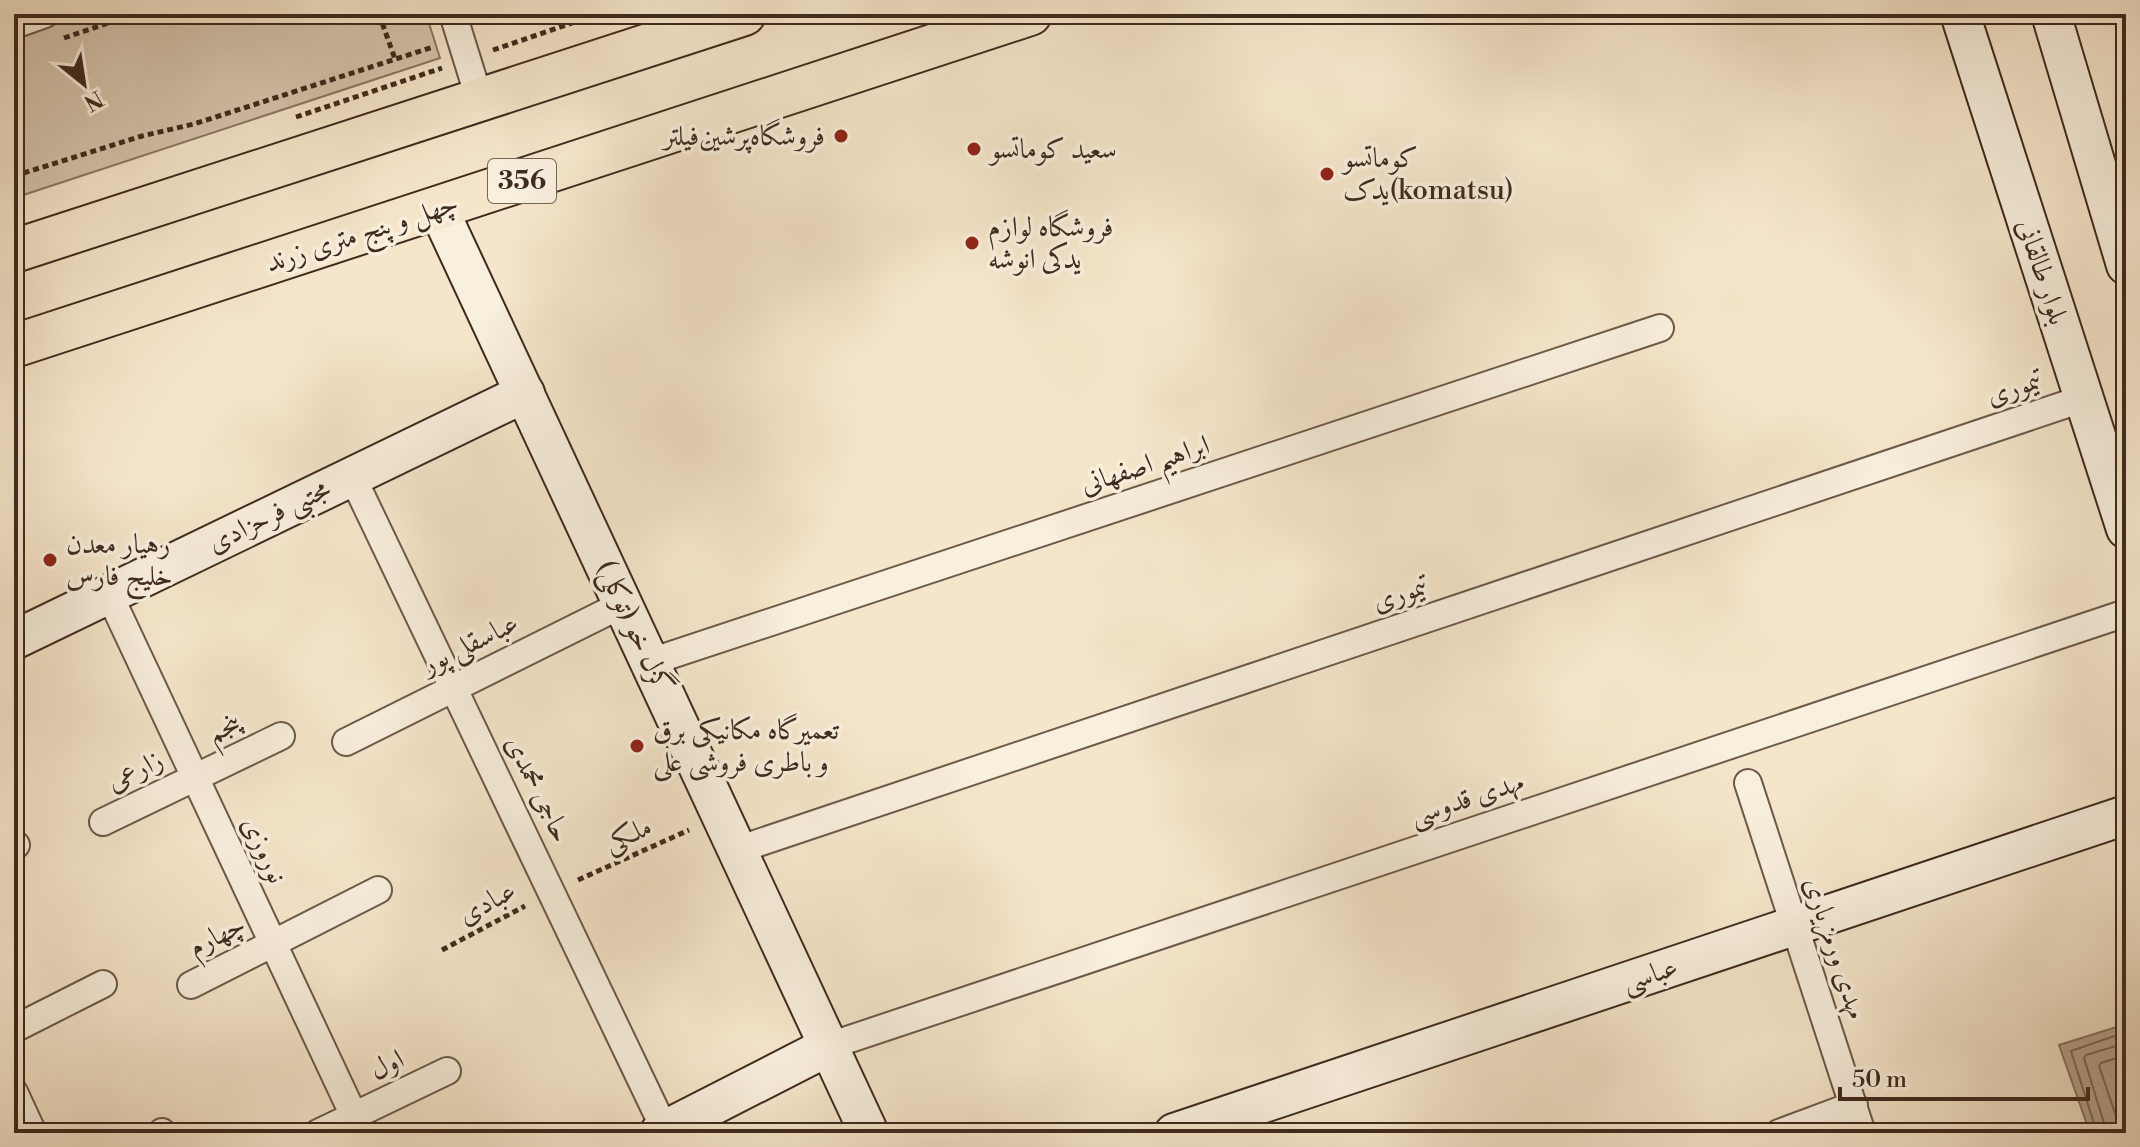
<svg xmlns="http://www.w3.org/2000/svg" width="2140" height="1147" viewBox="0 0 2140 1147" font-family="'Libre Bodoni',Amiri,serif">
	<rect width="100%" height="100%" fill="#f5e6cb"/>
	<filter id="stains"><feTurbulence type="fractalNoise" baseFrequency=".0025" numOctaves="4"/><feColorMatrix values="0 0 0 0 .2 0 0 0 0 .09 0 0 0 0 .02 0 0 0 .5 -.17"/></filter>
	<radialGradient id="worn" r=".72"><stop offset=".6" stop-color="#630" stop-opacity="0"/><stop offset="1" stop-color="#630" stop-opacity=".3"/></radialGradient>
	<path fill="#d6c6ae" stroke="#8a7866" stroke-width="2" d="M 67,14 L 426,14 L 440,58 L 14,198 L 14,32 Z"/>
	<path fill="#b7a690" stroke="#877462" stroke-width="2" d="M 2126,1024 L 2126,1133 L 2090,1133 L 2059,1045 Z"/>
	<g fill="none" stroke-linecap="round" stroke-linejoin="round">
		<g stroke="#7a6857" stroke-width="2">
			<path d="M 2097,1133 L 2071,1051 L 2126,1032"/>
			<path d="M 2107,1133 L 2084,1058 L 2086,1055 L 2126,1043"/>
			<path d="M 2119,1133 L 2118,1122 L 2099,1066 L 2101,1063 L 2126,1055"/>
		</g>
		<defs>
			<g id="street">
				<path d="M 453,14 L 480,101"/>
				<path d="M 14,25 L 45,14"/>
				<path d="M 352,476 L 665,1130"/>
				<path d="M 109,594 L 362,1133"/>
				<path d="M 650,662 L 1660,328"/>
				<path d="M 346,742 L 623,604"/>
				<path d="M 1748,783 L 1862,1133"/>
				<path d="M 103,822 L 281,736"/>
				<path d="M 14,846 L 16,845"/>
				<path d="M 737,850 L 2082,399"/>
				<path d="M 191,985 L 378,890"/>
				<path d="M 14,1029 L 103,984"/>
				<path d="M 829,1046 L 2126,613"/>
				<path d="M 14,1092 L 33,1133"/>
				<path d="M 161,1133 L 162,1132"/>
				<path d="M 318,1133 L 447,1071"/>
				<path d="M 1779,1133 L 1854,1105"/>
			</g>
			<g id="secondary">
				<path d="M 1960,14 L 2126,529"/>
				<path d="M 2051,14 L 2126,265"/>
				<path d="M 438,208 L 869,1133"/>
				<path d="M 14,640 L 525,393"/>
				<path d="M 659,1133 L 829,1046"/>
				<path d="M 1174,1133 L 2126,815"/>
			</g>
			<g id="primary">
				<path d="M 14,251 L 744,14"/>
				<path d="M 14,346 L 1030,14"/>
			</g>
		</defs>
		<use href="#street" stroke="#6c5949" stroke-width="30"/>
		<use href="#secondary" stroke="#3e2a1e" stroke-width="42"/>
		<use href="#primary" stroke="#3e2a1e" stroke-width="46"/>
		<g stroke="#3e2a1e" stroke-width="5" stroke-dasharray="6 4" stroke-linecap="butt">
			<path d="M 379,14 L 395,59"/>
			<path d="M 64,38 L 134,14"/>
			<path d="M 493,50 L 598,14"/>
			<path d="M 296,117 L 442,68"/>
			<path d="M 14,176 L 142,136 L 194,124 L 433,47"/>
			<path d="M 578,880 L 689,830"/>
			<path d="M 442,950 L 525,906"/>
		</g>
		<use href="#street" stroke="#f8efdd" stroke-width="26"/>
		<use href="#secondary" stroke="#f8efdd" stroke-width="38"/>
		<use href="#primary" stroke="#f5e6cb" stroke-width="42"/>
	</g>
	<g fill="#8f2418" stroke="#f8efdd" stroke-width="3">
		<circle cx="841" cy="136" r="8"/>
		<circle cx="974" cy="149" r="8"/>
		<circle cx="1327" cy="174" r="8"/>
		<circle cx="972" cy="243" r="8"/>
		<circle cx="50" cy="560" r="8"/>
		<circle cx="637" cy="746" r="8"/>
	</g>
	<g text-anchor="middle" dominant-baseline="central" stroke-width="7" stroke-linejoin="round" paint-order="stroke">
		<rect fill="#f8efdd" stroke="#766557" stroke-width="2" x="488" y="159" width="68" height="44" rx="6"/>
		<g font-size="26" font-weight="bold" fill="#3e2a1e">
			<text x="522" y="181">356</text>
		</g>
		<g font-size="28" fill="#3e2a1e" stroke="#f8efdd" text-anchor="start">
			<text x="825" y="136" text-anchor="end">فروشگاه‌پرشین‌فیلتر</text>
			<text x="990" y="149">سعید کوماتسو</text>
			<text x="1343" y="158">کوماتسو<tspan x="1343" dy="32">یدک(komatsu)</tspan></text>
			<text x="988" y="227">فروشگاه لوازم<tspan x="988" dy="32">یدکی انوشه</tspan></text>
			<text x="66" y="544">رهیار معدن<tspan x="66" dy="32">خلیج فارس</tspan></text>
			<text x="653" y="730">تعمیرگاه مکانیکی برق<tspan x="653" dy="32">و باطری فروشی علی</tspan></text>
		</g>
		<g font-size="28" fill="#3e2a1e" stroke="#f8efdd">
			<text transform="translate(362 233) rotate(-18)">چهل و پنج متری زرند</text>
			<text transform="translate(2042 272) rotate(72)">بلوار طالقانی</text>
			<text transform="translate(2014 388) rotate(-19)">تیموری</text>
			<text transform="translate(1145 465) rotate(-18)">ابراهیم اصفهانی</text>
			<text transform="translate(269 516) rotate(-26)">مجتبی فرحزادی</text>
			<text transform="translate(1400 594) rotate(-19)">تیموری</text>
			<text transform="translate(634 627) rotate(65)">گزل خو (توکلی)</text>
			<text transform="translate(470 644) rotate(-26)">عباسقلی پور</text>
			<text transform="translate(224 728) rotate(-26)">پنجم</text>
			<text transform="translate(135 771) rotate(-26)">زارعی</text>
			<text transform="translate(538 789) rotate(64)">حاجی محمدی</text>
			<text transform="translate(1467 799) rotate(-18)">مهدی قدوسی</text>
			<text transform="translate(628 835) rotate(-24)">ملکی</text>
			<text transform="translate(264 850) rotate(65)">نوروزی</text>
			<text transform="translate(487 903) rotate(-28)">عبادی</text>
			<text transform="translate(217 936) rotate(-27)">چهارم</text>
			<text transform="translate(1835 948) rotate(72)">مهدی ورمزیاری</text>
			<text transform="translate(1650 975) rotate(-18)">عباسی</text>
			<text transform="translate(387 1065) rotate(-26)">اول</text>
		</g>
	</g>
	<rect width="2140" height="1147" fill="none" stroke="#f5e6cb" stroke-width="48"/>
	<rect x="16" y="16" width="2108" height="1115" fill="none" stroke="#3e2a1e" stroke-width="4"/>
	<rect x="24" y="24" width="2092" height="1099" fill="none" stroke="#3e2a1e" stroke-width="2"/>
	<g transform="translate(84 84) rotate(150)" stroke="#f8efdd" stroke-width="6" paint-order="stroke">
	<path d="M0-6L14 30L0 20L-14 30Z" fill="#3e2a1e"/>
	<text y="-12" font-size="22" font-weight="bold" text-anchor="middle" fill="#3e2a1e">N</text>
	</g>
	<path d="M1840 1087v12h248v-12" fill="none" stroke="#3e2a1e" stroke-width="4"/>
	<text x="1852" y="1087" font-size="24" fill="#3e2a1e" stroke="#f8efdd" stroke-width="6" paint-order="stroke">50 m</text>
	<rect width="100%" height="100%" filter="url(#stains)"/>
	<rect width="100%" height="100%" fill="url(#worn)"/>
</svg>
